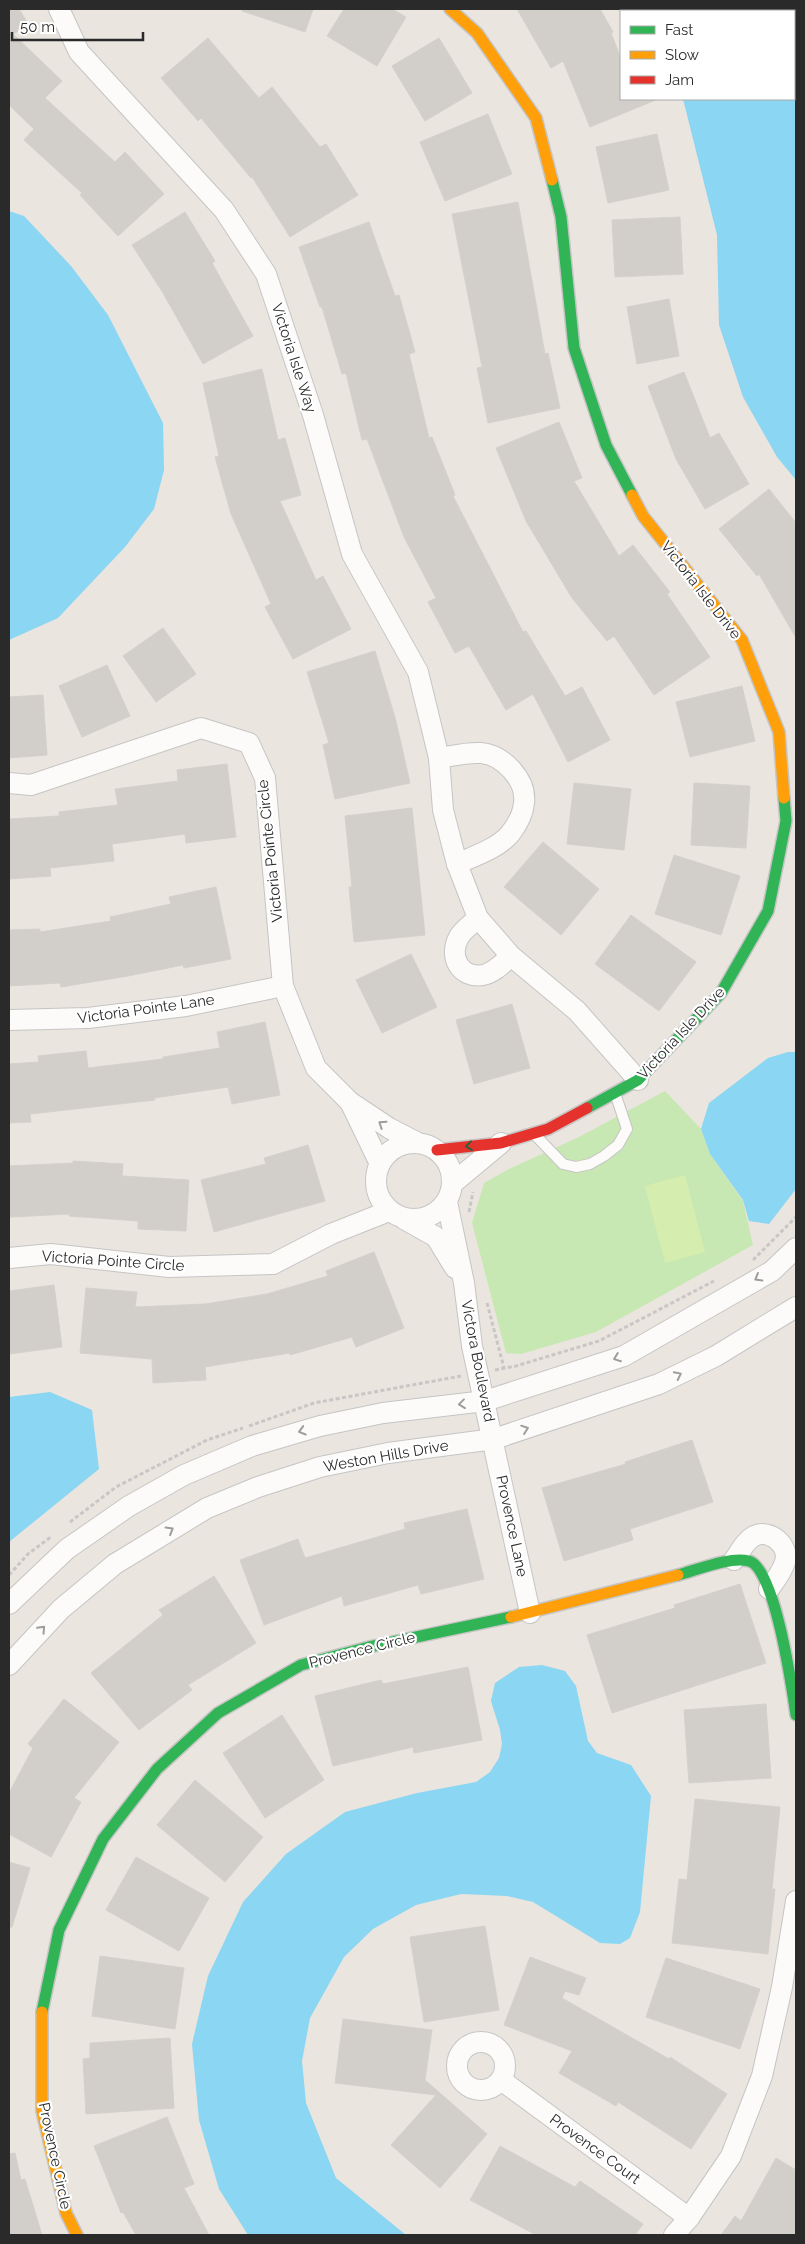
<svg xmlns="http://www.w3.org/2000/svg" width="805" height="2244" viewBox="0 0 805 2244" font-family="Raleway,sans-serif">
	<rect width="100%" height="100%" fill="#eae5de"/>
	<path fill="#c8e8b3" d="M 665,1091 L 701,1129 L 710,1154 L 743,1201 L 753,1245 L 596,1332 L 521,1354 L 506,1353 L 472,1223 L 484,1183 L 509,1169 L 579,1137 Z"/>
	<path fill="#d6edb0" d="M 685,1175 L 705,1252 L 665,1263 L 645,1186 Z"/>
	<g fill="#8ad6f3">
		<path d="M 636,9 L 796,9 L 796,480 L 777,457 L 743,397 L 719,325 L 717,235 L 683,99 L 794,99 L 794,11 L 637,11 Z"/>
		<path d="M 9,211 L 24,216 L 71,266 L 108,315 L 163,423 L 164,470 L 154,509 L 125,547 L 58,618 L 9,640 Z"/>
		<path d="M 788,1052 L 796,1052 L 796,1189 L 769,1224 L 749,1221 L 743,1200 L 710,1154 L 701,1129 L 709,1103 L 768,1058 Z"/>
		<path d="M 50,1392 L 92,1410 L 99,1469 L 9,1542 L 9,1397 Z"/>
		<path d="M 542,1665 L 565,1671 L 576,1686 L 588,1741 L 597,1753 L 631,1765 L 651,1796 L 640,1912 L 630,1938 L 620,1944 L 600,1943 L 533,1902 L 507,1896 L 461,1894 L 416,1905 L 373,1929 L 344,1957 L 310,2018 L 302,2061 L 306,2103 L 336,2178 L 406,2235 L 248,2235 L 219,2189 L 199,2120 L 192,2044 L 208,1976 L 243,1902 L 286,1854 L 345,1812 L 417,1793 L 476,1782 L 490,1772 L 499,1758 L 502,1744 L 500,1730 L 491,1701 L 495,1683 L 519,1667 Z"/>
	</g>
	<g fill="#d2cfca" stroke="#d4d1cb">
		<path d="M 9,9 L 19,9 L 29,25 L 13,34 L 62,81 L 45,98 L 115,162 L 125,152 L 164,194 L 118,236 L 80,195 L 82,193 L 24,140 L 34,129 L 9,105 Z"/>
		<path d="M 243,9 L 313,9 L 305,32 L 242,11 Z"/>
		<path d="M 344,9 L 392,9 L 406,17 L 377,66 L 327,36 Z"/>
		<path d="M 517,9 L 600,9 L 613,32 L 611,33 L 621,59 L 621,99 L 658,99 L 590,127 L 563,61 L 551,68 Z"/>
		<path d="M 208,38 L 259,98 L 272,87 L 320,147 L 326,144 L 358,195 L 290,237 L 252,177 L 251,178 L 201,118 L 198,121 L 161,78 Z"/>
		<path d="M 439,38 L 472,93 L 425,121 L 392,66 Z"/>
		<path d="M 488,114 L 512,174 L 445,201 L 420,142 Z"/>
		<path d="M 657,134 L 669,190 L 608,203 L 596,147 Z"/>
		<path d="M 518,202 L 545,354 L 548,353 L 560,408 L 488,423 L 477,368 L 482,367 L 452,214 Z"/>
		<path d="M 185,212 L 215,261 L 212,263 L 253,336 L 203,364 L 163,293 L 132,245 Z"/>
		<path d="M 680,217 L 683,274 L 615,277 L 612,220 Z"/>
		<path d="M 369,222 L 395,296 L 399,295 L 415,352 L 409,354 L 429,438 L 432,437 L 455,495 L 453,496 L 523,632 L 526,631 L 565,696 L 582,687 L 610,740 L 568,762 L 533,694 L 506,710 L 469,646 L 455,653 L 428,602 L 436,598 L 404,537 L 367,439 L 362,440 L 346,373 L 342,374 L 322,307 L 320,307 L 299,247 Z"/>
		<path d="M 669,299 L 679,356 L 637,364 L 627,307 Z"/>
		<path d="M 262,369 L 278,440 L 285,438 L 301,495 L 280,501 L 316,580 L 323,576 L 351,629 L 293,659 L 265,607 L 271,604 L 231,514 L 215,457 L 219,456 L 203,383 Z"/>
		<path d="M 684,372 L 710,438 L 719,433 L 749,484 L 705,509 L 676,459 L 648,386 Z"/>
		<path d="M 559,422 L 582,478 L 574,481 L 619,556 L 633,545 L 670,592 L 667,594 L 710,657 L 654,695 L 614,636 L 607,641 L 572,598 L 526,521 L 496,448 Z"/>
		<path d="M 769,489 L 796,523 L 796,638 L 759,574 L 757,576 L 719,529 Z"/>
		<path d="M 163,628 L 196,674 L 156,702 L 123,656 Z"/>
		<path d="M 375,651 L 396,721 L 410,783 L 335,799 L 323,745 L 329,743 L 307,672 Z"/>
		<path d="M 107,665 L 130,716 L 82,737 L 59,686 Z"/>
		<path d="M 742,686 L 755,741 L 690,757 L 676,702 Z"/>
		<path d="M 43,695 L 47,755 L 9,758 L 9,697 Z"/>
		<path d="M 227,764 L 236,837 L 186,843 L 185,834 L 112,844 L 114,861 L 50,868 L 51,876 L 9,879 L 9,819 L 59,816 L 59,812 L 118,805 L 115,789 L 178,781 L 177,770 Z"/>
		<path d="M 574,783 L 631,789 L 624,850 L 567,844 Z"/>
		<path d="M 694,783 L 750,786 L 746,848 L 691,845 Z"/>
		<path d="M 412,808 L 425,935 L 354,942 L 349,887 L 352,887 L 345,816 Z"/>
		<path d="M 543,842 L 599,889 L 561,935 L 504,887 Z"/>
		<path d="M 674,855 L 740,876 L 721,935 L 655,914 Z"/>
		<path d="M 216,887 L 231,959 L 184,968 L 183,965 L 128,976 L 61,987 L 60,983 L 9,986 L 9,930 L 40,929 L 40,932 L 111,921 L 110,917 L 171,904 L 169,897 Z"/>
		<path d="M 631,915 L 696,962 L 659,1011 L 595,964 Z"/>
		<path d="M 411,954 L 437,1007 L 382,1033 L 356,980 Z"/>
		<path d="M 512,1004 L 530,1068 L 474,1084 L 456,1020 Z"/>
		<path d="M 265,1022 L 280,1095 L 232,1104 L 228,1087 L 154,1098 L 155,1100 L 30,1114 L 31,1122 L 9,1123 L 9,1064 L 39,1062 L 38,1056 L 86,1051 L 88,1068 L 163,1059 L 163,1057 L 220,1048 L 217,1032 Z"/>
		<path d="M 308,1145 L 325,1201 L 214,1232 L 201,1180 L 266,1164 L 264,1158 Z"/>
		<path d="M 73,1161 L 123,1164 L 122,1176 L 189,1180 L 186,1231 L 138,1229 L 138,1221 L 69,1216 L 70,1214 L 10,1217 L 9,1166 L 73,1163 Z"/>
		<path d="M 374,1252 L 404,1328 L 356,1347 L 352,1337 L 290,1355 L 290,1353 L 205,1367 L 206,1380 L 153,1383 L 152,1359 L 80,1353 L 86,1288 L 137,1292 L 135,1307 L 205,1304 L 267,1294 L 328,1276 L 326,1271 Z"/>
		<path d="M 54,1285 L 62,1347 L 9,1354 L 9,1291 Z"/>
		<path d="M 692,1440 L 713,1502 L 630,1529 L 633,1540 L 564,1561 L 542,1488 L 626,1464 L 625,1462 Z"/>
		<path d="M 467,1509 L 484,1579 L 421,1594 L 418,1585 L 344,1606 L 342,1596 L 264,1625 L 240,1560 L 298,1539 L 305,1558 L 405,1529 L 404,1523 Z"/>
		<path d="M 214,1576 L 256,1643 L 188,1685 L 192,1690 L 139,1730 L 91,1673 L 163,1615 L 159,1610 Z"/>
		<path d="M 740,1584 L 766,1663 L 612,1713 L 587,1635 L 675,1608 L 674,1605 Z"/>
		<path d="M 468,1667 L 482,1740 L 414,1753 L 413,1747 L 333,1766 L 315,1696 L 381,1680 L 383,1684 Z"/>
		<path d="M 64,1699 L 119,1742 L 74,1798 L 81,1802 L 51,1857 L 9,1834 L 9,1793 L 33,1748 L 28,1744 Z"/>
		<path d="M 766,1704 L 771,1778 L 689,1783 L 684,1710 Z"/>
		<path d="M 282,1715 L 324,1780 L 265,1818 L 223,1753 Z"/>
		<path d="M 195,1780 L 263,1837 L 225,1882 L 157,1825 Z"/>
		<path d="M 695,1799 L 780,1807 L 772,1889 L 775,1889 L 768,1954 L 672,1943 L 679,1879 L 687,1880 Z"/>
		<path d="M 136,1857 L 209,1898 L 179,1951 L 106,1910 Z"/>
		<path d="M 9,1862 L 30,1868 L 12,1927 L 9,1927 Z"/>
		<path d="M 485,1926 L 499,2010 L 424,2022 L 410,1937 Z"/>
		<path d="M 100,1956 L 184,1968 L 175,2029 L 92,2016 Z"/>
		<path d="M 530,1957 L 586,1978 L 579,1995 L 565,1991 L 562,1998 L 669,2059 L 670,2057 L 727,2094 L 691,2149 L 618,2102 L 616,2106 L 559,2073 L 572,2051 L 504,2025 Z"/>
		<path d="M 666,1958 L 760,1989 L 740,2049 L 646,2017 Z"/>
		<path d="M 343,2019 L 432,2030 L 425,2080 L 487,2134 L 440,2188 L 391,2145 L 436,2095 L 335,2083 Z"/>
		<path d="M 170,2038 L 174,2108 L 86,2114 L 83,2059 L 90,2058 L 90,2043 Z"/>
		<path d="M 167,2117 L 194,2184 L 184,2188 L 209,2235 L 136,2235 L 123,2212 L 121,2213 L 94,2146 Z"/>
		<path d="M 500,2146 L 575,2187 L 580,2181 L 643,2224 L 635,2235 L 536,2235 L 470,2200 Z"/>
		<path d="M 15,2153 L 21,2180 L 25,2179 L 42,2235 L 9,2235 L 9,2154 Z"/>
		<path d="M 776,2158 L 796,2170 L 796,2235 L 721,2235 L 735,2216 L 741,2221 Z"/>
	</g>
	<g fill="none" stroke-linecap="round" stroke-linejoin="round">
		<defs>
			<path id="lane" d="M 536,1136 L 563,1164 L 576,1167 L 590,1164 L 604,1156 L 618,1145 L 627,1129 L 615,1093"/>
			<g id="street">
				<path d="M 59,9 L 79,52 L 224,210 L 266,274 L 313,415 L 352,554 L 418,672 L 439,758 L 443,810 L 457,864 L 478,918 L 511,956 L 577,1011 L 638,1080"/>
				<path d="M 439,758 C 452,756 467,752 481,753 C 503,755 527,780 524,803 C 523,815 517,825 510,834 C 497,849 474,856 457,864"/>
				<path d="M 9,783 L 31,785 L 201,728 L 249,743 L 265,778 L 283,986 L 316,1068 L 350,1102 L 389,1128 L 416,1142"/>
				<path d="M 478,918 C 472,924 463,930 459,937 C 448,956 460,979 483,975 C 494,973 503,963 511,956"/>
				<path d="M 9,1020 L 88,1018 L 186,1006 L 283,986"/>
				<path d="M 351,1104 L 380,1164"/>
				<circle cx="414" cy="1181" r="38"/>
				<path d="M 453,1183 L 501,1143"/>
				<path d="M 447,1202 L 464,1283 L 472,1346 L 530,1613"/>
				<path d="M 404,1219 L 436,1237 L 455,1268"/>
				<path d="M 9,1258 L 51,1254 L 169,1267 L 273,1264 L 331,1234 L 389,1211"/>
				<path d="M 734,1560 C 740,1552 745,1541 754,1536 C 770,1528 790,1546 785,1562 C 782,1572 775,1581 769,1589"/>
				<path d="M 9,1604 L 67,1549 L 129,1506 L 184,1475 L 252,1446 L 320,1426 L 383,1413 L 485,1401 L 624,1356 L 772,1271 L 796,1248"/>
				<path d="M 9,1665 L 61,1609 L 115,1564 L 207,1508 L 258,1487 L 320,1467 L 388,1453 L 494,1439 L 659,1384 L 716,1356 L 796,1307"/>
				<circle cx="481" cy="2066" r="24"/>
				<path d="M 501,2080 L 689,2218"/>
				<path d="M 674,2235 L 689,2218 L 731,2156 L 762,2076 L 782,1987 L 796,1901"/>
			</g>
			<g id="fast">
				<path d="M 552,180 L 561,217 L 574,348 L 606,445 L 632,495"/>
				<path d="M 587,1108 L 638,1080 L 721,993 L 768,911 L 786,821 L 784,798"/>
				<path d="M 678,1575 C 697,1570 730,1556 749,1561 C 775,1568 792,1688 796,1715"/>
				<path d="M 42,2012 L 59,1930 L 103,1839 L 157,1769 L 218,1713 L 301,1665 L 369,1647 L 511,1617"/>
			</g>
			<g id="slow">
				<path d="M 450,9 L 477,33 L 536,118 L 552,180"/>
				<path d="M 632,495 L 643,516 L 742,640 L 779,732 L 784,798"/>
				<path d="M 511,1617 L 678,1575"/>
				<path d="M 42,2012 L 42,2111 L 66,2213 L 77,2235"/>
			</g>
			<path id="jam" d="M 437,1150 L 501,1143 L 548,1129 L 587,1108"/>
		</defs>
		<use href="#lane" stroke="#c6c5c5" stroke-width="12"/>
		<use href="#street" stroke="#c6c5c5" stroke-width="22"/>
		<use href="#fast" stroke="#c6c5c5" stroke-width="14"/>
		<use href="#slow" stroke="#c6c5c5" stroke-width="14"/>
		<use href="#jam" stroke="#c6c5c5" stroke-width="14"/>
		<g stroke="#c8c7c6" stroke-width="3" stroke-dasharray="4 2.5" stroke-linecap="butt">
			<path d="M 469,1212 L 473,1192"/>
			<path d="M 753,1260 L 796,1217"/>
			<path d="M 487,1303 L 504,1368"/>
			<path d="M 495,1370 L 516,1366 L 599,1341 L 714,1281"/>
			<path d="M 249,1426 L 314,1403 L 461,1376"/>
			<path d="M 70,1522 L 116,1487 L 207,1440 L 243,1428"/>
			<path d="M 9,1575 L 28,1554 L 51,1537"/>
		</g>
		<use href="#lane" stroke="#fcfbfa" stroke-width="10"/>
		<use href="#street" stroke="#fcfbfa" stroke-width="20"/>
		<use href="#fast" stroke="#30b455" stroke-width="11"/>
		<use href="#slow" stroke="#ff9f0a" stroke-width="11"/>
		<use href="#jam" stroke="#e5322d" stroke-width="11"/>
	</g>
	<defs><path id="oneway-chevron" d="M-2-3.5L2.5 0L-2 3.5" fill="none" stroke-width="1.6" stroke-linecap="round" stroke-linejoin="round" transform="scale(1.25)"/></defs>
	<g stroke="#9e9d9c">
		<use href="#oneway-chevron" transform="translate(382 1124) rotate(-146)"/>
		<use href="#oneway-chevron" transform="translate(758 1278) rotate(150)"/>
		<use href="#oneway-chevron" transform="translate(617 1358) rotate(159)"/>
		<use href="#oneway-chevron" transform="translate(678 1375) rotate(-26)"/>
		<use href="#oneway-chevron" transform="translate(462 1404) rotate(173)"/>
		<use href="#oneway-chevron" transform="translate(525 1429) rotate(-19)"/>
		<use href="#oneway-chevron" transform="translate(302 1431) rotate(164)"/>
		<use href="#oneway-chevron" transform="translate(170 1530) rotate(-31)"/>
		<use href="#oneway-chevron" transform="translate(42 1629) rotate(-47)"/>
	</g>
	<use stroke="#2c613b" href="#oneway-chevron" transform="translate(469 1146) rotate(173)"/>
	<g text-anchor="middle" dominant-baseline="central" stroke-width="4.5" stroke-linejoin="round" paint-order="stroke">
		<g font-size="15" fill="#2a2a2a" stroke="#fff">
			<text transform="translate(294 358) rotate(72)">Victoria Isle Way</text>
			<text transform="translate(701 590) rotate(52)">Victoria Isle Drive</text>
			<text transform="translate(270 851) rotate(-96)">Victoria Pointe Circle</text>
			<text transform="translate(146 1009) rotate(-8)">Victoria Pointe Lane</text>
			<text transform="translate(681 1033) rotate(-47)">Victoria Isle Drive</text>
			<text transform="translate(113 1261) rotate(4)">Victoria Pointe Circle</text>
			<text transform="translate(478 1361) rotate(79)">Victora Boulevard</text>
			<text transform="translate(386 1456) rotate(-10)">Weston Hills Drive</text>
			<text transform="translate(512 1526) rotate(78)">Provence Lane</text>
			<text transform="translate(362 1650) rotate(-14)">Provence Circle</text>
			<text transform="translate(595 2149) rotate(36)">Provence Court</text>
			<text transform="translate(55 2156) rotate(78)">Provence Circle</text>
		</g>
	</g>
	<rect width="805" height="2244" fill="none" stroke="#2a2a2a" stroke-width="20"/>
	<rect x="620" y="10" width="175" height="90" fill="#ffffff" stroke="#aaaaaa"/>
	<rect x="630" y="26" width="25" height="8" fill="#30b455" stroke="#aaaaaa"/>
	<text x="665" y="35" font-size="15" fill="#2a2a2a">Fast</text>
	<rect x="630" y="51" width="25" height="8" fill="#ff9f0a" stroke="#aaaaaa"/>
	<text x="665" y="60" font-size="15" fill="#2a2a2a">Slow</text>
	<rect x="630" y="76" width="25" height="8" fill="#e5322d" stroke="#aaaaaa"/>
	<text x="665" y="85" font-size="15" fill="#2a2a2a">Jam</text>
	<path d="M12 32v8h131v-8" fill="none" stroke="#2a2a2a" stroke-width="2.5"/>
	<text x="20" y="32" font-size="15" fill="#2a2a2a" stroke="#ffffff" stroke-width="4" paint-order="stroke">50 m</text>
</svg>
